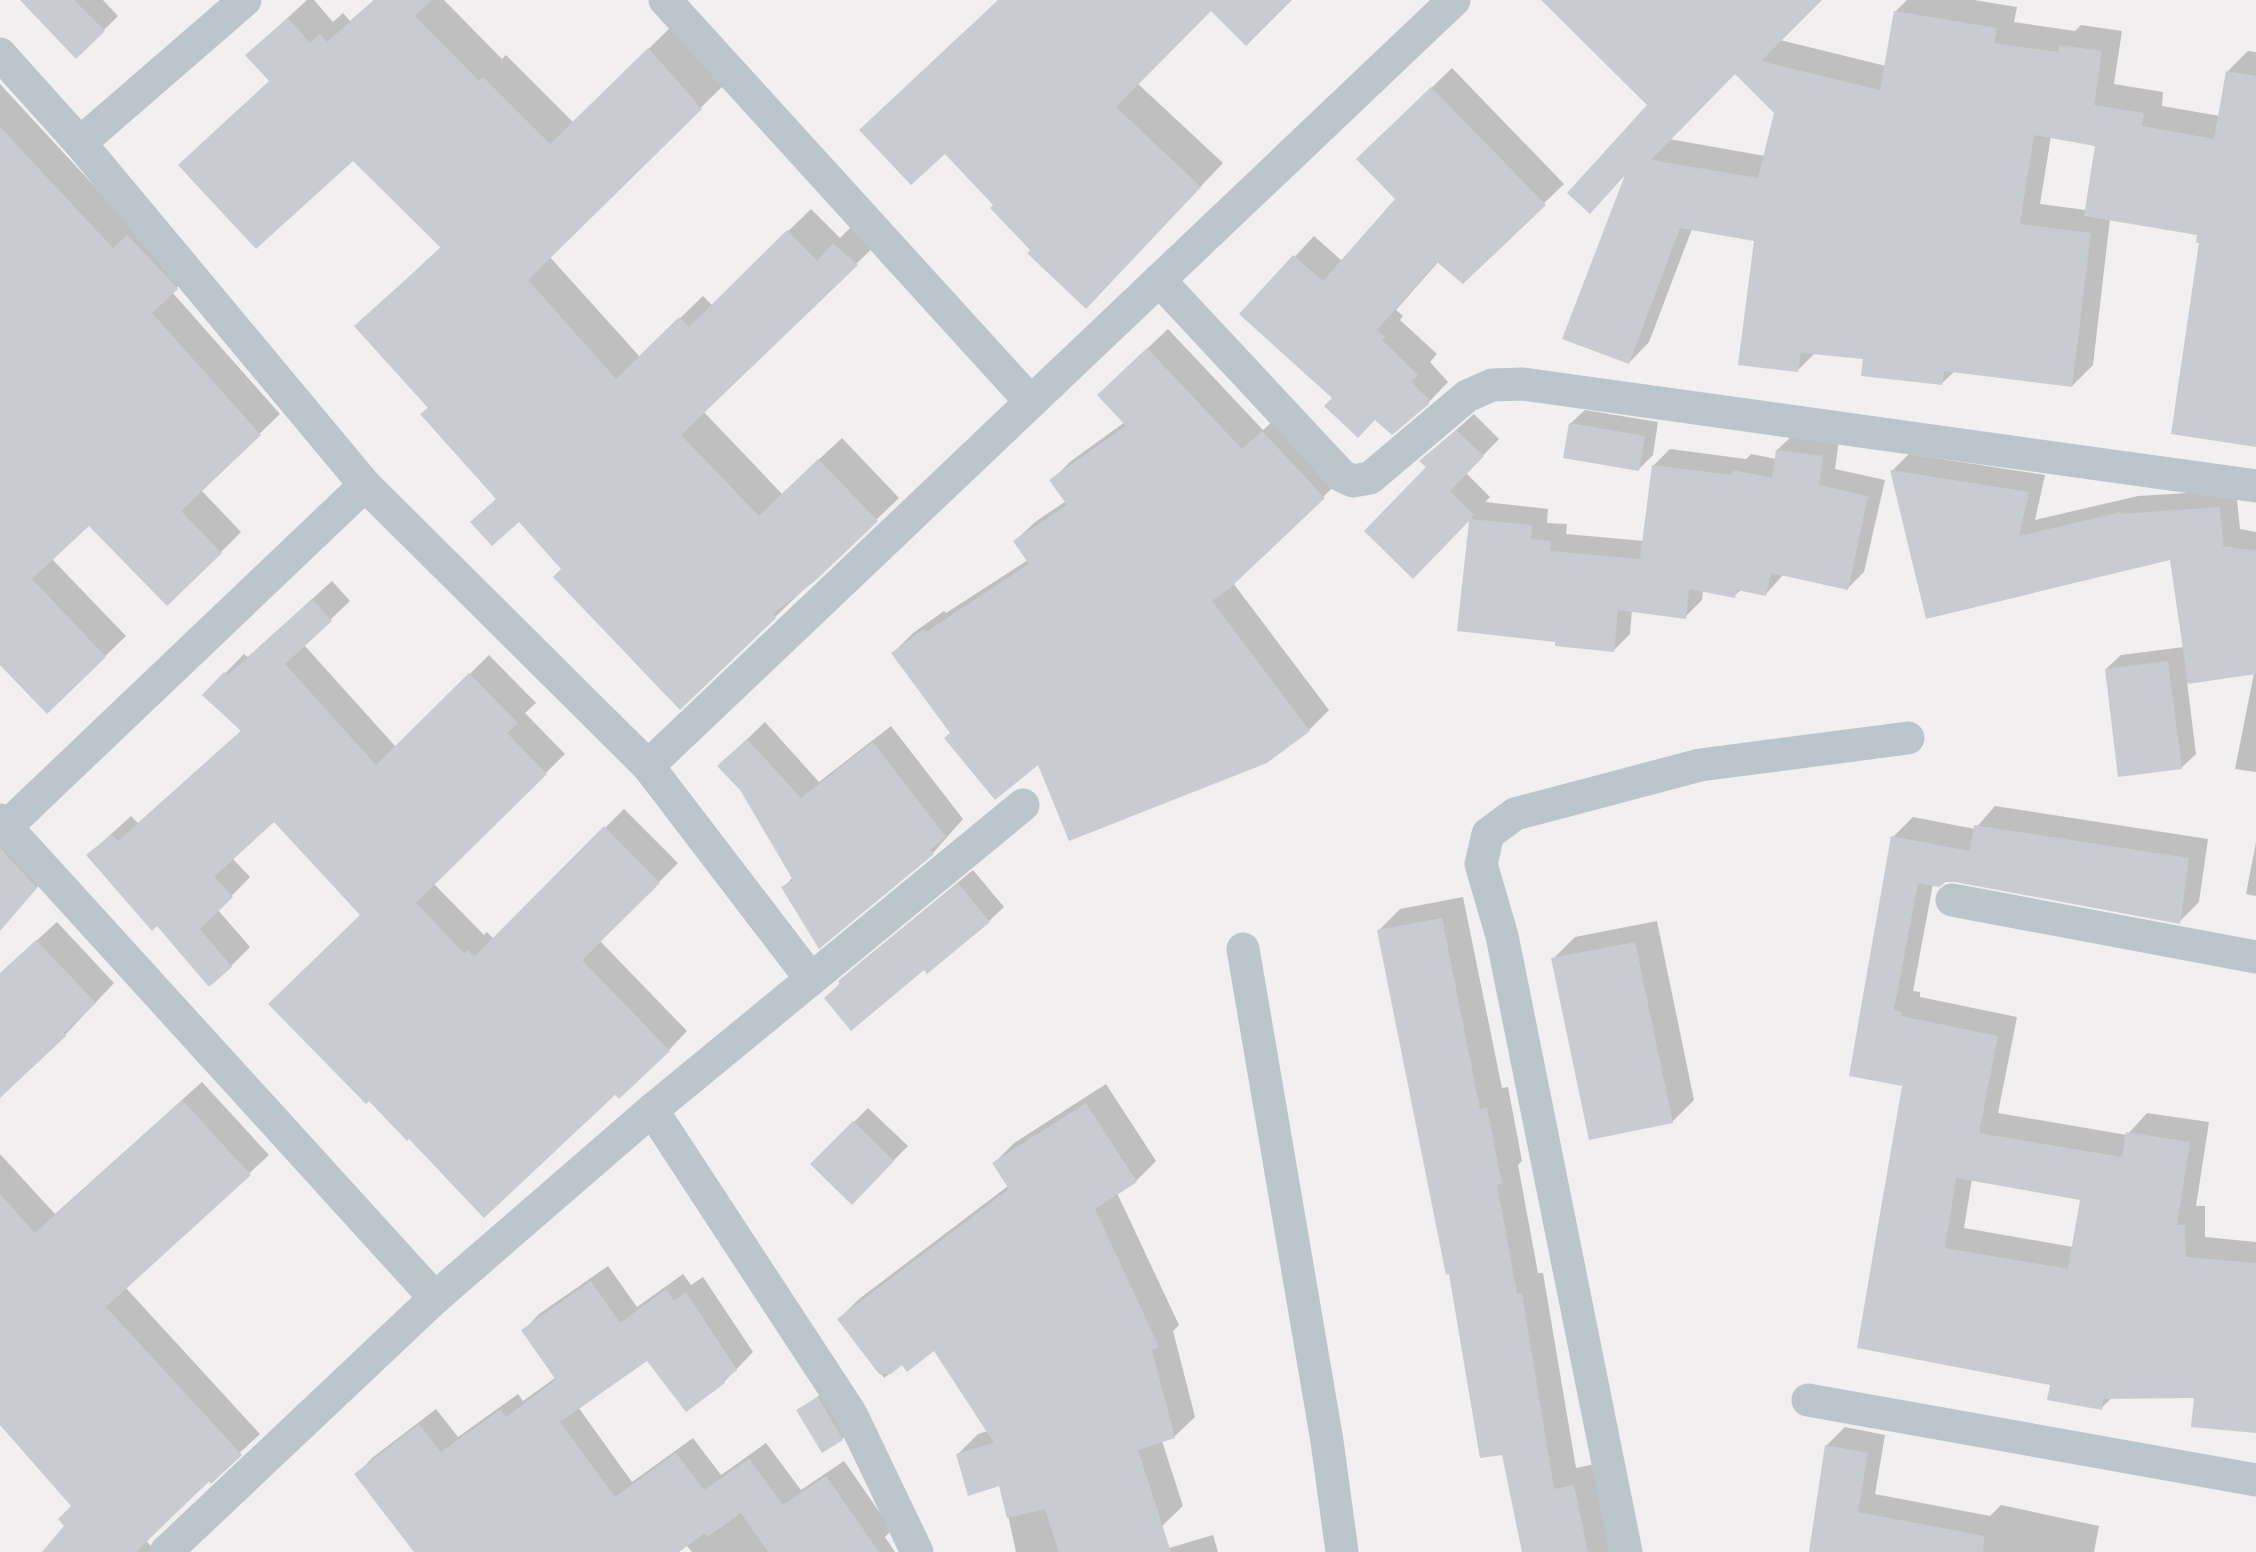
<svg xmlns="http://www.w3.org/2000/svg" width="2256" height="1552" viewBox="0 0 2256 1552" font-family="Roboto,sans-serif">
	<rect width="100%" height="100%" fill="#f1efef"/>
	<g fill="#0003" fill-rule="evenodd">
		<path d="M 22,0 L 103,0 L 118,16 L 104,30 Z"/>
		<path d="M 307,0 L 314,0 L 333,22 L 343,13 L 350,21 L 374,0 L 444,0 L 502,59 L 506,55 L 573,122 L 671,27 L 723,86 L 549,256 L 640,357 L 703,296 L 712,305 L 811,209 L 840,238 L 857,221 L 880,241 L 703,411 L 782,494 L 842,438 L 899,498 L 775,617 L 563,568 L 519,520 L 472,522 L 497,498 L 429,407 L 356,326 L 442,246 L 247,55 Z"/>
		<path d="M 999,0 L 1290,0 L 1211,9 L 1137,83 L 1223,163 L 1108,284 L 1032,250 L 995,205 Z"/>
		<path d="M 1559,0 L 1820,0 L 1780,40 L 1886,66 L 1895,12 L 1907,0 L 1974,0 L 2017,7 L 2014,22 L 2075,31 L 2081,25 L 2122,31 L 2114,84 L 2163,92 L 2162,106 L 2220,116 L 2228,71 L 2248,51 L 2256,52 L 2256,445 L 2199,234 L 2110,219 L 2093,365 L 2072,386 L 1955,371 L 1942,383 L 1865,358 L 1815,353 L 1798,370 L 1755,239 L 1692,229 L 1649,342 L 1629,363 L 1626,174 L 1590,212 L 1650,105 ZM 1736,72 L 1775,112 L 1765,156 L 1669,139 ZM 2051,136 L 2097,144 L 2086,210 L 2040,204 Z"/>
		<path d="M 1452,68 L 1564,184 L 1463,282 L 1439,261 L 1396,310 L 1403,316 L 1400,320 L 1437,354 L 1430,362 L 1448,382 L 1428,403 L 1375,418 L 1334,398 L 1242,314 L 1314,236 L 1342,261 L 1397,199 L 1378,139 Z"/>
		<path d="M 0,84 L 134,229 L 197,268 L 172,292 L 280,414 L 201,490 L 241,532 L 221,552 L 89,524 L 52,559 L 126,636 L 47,712 L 0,663 Z"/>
		<path d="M 1168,329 L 1263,430 L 1283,412 L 1344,477 L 1233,583 L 1329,710 L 1309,730 L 1039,762 L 951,733 L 893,653 L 913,633 L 944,611 L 946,613 L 1028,560 L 1015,541 L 1035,522 L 1066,501 L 1051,481 L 1071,461 L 1125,422 L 1119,375 Z"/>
		<path d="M 1585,410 L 1658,422 L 1653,455 L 1639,469 L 1570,424 Z"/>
		<path d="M 1474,414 L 1499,439 L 1466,473 L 1490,497 L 1485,502 L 1548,509 L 1547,523 L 1567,524 L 1566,534 L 1644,541 L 1653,466 L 1670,449 L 1746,459 L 1751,454 L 1776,459 L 1777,450 L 1794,434 L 1839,440 L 1835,469 L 1885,480 L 1864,572 L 1847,589 L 1783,575 L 1766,594 L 1741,590 L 1734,596 L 1703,590 L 1702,600 L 1685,617 L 1632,610 L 1630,634 L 1613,651 L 1557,640 L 1459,629 L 1471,517 L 1421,461 Z"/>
		<path d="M 1909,454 L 2045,475 L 2035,520 L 2138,496 L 2236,490 L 2240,529 L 2256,532 L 2256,772 L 2235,769 L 2254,673 L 2187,682 L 2196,754 L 2181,768 L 2106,669 L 2121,655 L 2184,647 L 2172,558 L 1927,617 L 1892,471 Z"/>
		<path d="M 332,581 L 350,601 L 304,645 L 396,747 L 489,655 L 536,703 L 525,713 L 565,754 L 434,884 L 484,935 L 487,932 L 494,939 L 624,809 L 678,863 L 600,941 L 687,1031 L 669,1050 L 361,915 L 274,820 L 232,858 L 250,877 L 218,910 L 250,947 L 231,966 L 157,924 L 88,855 L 131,816 L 138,823 L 242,730 L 204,695 L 244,654 L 248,657 Z"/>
		<path d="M 765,722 L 819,782 L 891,726 L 963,819 L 933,853 L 783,888 L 793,877 L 737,749 Z"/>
		<path d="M 1995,806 L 2208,839 L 2199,902 L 2179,922 L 1956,880 L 1933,884 L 1913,991 L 1920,992 L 1920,997 L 2017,1017 L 1998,1113 L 2127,1135 L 2147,1113 L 2209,1122 L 2196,1206 L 2205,1206 L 2205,1237 L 2256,1242 L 2256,1432 L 2195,1396 L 2112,1398 L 2101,1408 L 2051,1383 L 1954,1366 L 1903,1085 L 1850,1075 L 1893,837 L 1913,817 L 1975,829 ZM 1972,1179 L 2081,1198 L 2073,1247 L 1964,1228 Z"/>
		<path d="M 0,819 L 55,868 L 14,912 L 0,900 Z"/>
		<path d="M 2256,842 L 2256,896 L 2246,894 Z"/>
		<path d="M 973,870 L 1004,907 L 989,921 L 924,968 L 826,998 L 855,967 Z"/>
		<path d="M 1463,897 L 1502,1088 L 1508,1087 L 1522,1161 L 1518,1165 L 1538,1273 L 1543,1273 L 1576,1468 L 1595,1464 L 1614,1552 L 1524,1552 L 1503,1453 L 1450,1273 L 1379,930 L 1400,909 Z"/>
		<path d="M 1657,921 L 1694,1100 L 1672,1122 L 1553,959 L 1575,937 Z"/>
		<path d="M 57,922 L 114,983 L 65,1035 L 7,1089 L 0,1091 L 0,974 Z"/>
		<path d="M 202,1082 L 269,1155 L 125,1287 L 260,1434 L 146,1540 L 155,1552 L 44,1552 L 66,1526 L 73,1505 L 0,1423 L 0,1154 L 55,1214 Z"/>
		<path d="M 1106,1084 L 1156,1161 L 1136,1181 L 1117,1193 L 1179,1325 L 1173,1331 L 1195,1417 L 1174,1437 L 1162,1441 L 1183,1506 L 1162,1526 L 1079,1552 L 1016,1552 L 1001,1484 L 957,1455 L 978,1434 L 988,1431 L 934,1349 L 903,1363 L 884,1378 L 839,1319 L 859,1299 L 1008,1186 L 994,1163 L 1014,1143 Z"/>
		<path d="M 868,1108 L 908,1146 L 852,1202 L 812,1164 Z"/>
		<path d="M 608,1266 L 637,1307 L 683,1274 L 691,1285 L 703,1277 L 753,1352 L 724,1382 L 687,1410 L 648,1359 L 578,1407 L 632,1482 L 693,1438 L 721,1475 L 766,1443 L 801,1490 L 844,1461 L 892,1530 L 885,1537 L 895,1552 L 692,1552 L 686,1545 L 658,1552 L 416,1552 L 356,1475 L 372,1458 L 436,1409 L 458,1437 L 518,1394 L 523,1401 L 555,1378 L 523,1331 L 539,1314 Z"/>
		<path d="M 825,1391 L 849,1432 L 842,1439 L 798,1411 Z"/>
		<path d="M 1845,1427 L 1885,1435 L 1875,1494 L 1990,1516 L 2001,1505 L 2099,1526 L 2094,1552 L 1810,1552 L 1826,1446 Z"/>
		<path d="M 1213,1535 L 1218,1552 L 1162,1552 L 1166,1549 Z"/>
	</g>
	<g fill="#c8ccd2" fill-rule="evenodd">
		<path d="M 20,0 L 74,0 L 105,31 L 76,59 Z"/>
		<path d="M 375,0 L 432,0 L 415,16 L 479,81 L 483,77 L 550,144 L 648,48 L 702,109 L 528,280 L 616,379 L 679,317 L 689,327 L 787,230 L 817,261 L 833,243 L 858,265 L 681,435 L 759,516 L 818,459 L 878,521 L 815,581 L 773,614 L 776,618 L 680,710 L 553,577 L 561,569 L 519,522 L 492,546 L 470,522 L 496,499 L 420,414 L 428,408 L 354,326 L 441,248 L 353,161 L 256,249 L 178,165 L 269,81 L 245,55 L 288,18 L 310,43 L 320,34 L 327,42 Z"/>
		<path d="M 998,0 L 1292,0 L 1246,46 L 1211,11 L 1116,107 L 1201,187 L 1086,309 L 1027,253 L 1030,250 L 990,208 L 993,205 L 945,154 L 911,185 L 859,130 Z"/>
		<path d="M 1541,0 L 1822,0 L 1761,61 L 1880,90 L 1894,11 L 1997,28 L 1994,43 L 2058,52 L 2059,45 L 2102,51 L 2094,105 L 2144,113 L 2142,126 L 2214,139 L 2226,71 L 2256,76 L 2256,447 L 2171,434 L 2199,243 L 2196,243 L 2197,235 L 2084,216 L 2095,146 L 2034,135 L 2020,224 L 2091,233 L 2072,387 L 1944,371 L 1942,385 L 1861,376 L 1863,359 L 1801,353 L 1798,372 L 1738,365 L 1754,241 L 1680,228 L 1629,364 L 1562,339 L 1625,175 L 1590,214 L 1567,193 L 1647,105 ZM 1735,74 L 1774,113 L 1758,178 L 1651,160 Z"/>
		<path d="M 1431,87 L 1546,205 L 1463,284 L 1437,262 L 1377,330 L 1385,337 L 1382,340 L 1418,375 L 1411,382 L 1429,399 L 1429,404 L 1392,435 L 1375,420 L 1358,438 L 1324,406 L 1332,398 L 1239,314 L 1293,255 L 1323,281 L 1395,199 L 1356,159 Z"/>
		<path d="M 0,127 L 113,248 L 127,235 L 170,280 L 178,289 L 152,313 L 261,435 L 181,511 L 222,553 L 167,606 L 89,526 L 32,579 L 106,657 L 47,714 L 0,665 Z"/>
		<path d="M 1147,348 L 1242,449 L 1262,431 L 1325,498 L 1230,588 L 1212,601 L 1310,731 L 1267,763 L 1069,841 L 1038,765 L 995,800 L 944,738 L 950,733 L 891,653 L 924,629 L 926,632 L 1029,564 L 1013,541 L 1067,505 L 1049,480 L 1126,426 L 1097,395 Z"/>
		<path d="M 1569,423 L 1645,436 L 1639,471 L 1563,458 Z"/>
		<path d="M 1456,430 L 1484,456 L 1450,491 L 1474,515 L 1470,519 L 1532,525 L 1531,539 L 1551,541 L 1550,551 L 1640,559 L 1652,465 L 1732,475 L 1733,470 L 1772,478 L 1776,450 L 1823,456 L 1819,485 L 1868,496 L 1848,590 L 1771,573 L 1766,596 L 1737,590 L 1735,598 L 1689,589 L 1686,619 L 1618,610 L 1614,652 L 1555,646 L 1555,642 L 1457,631 L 1469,521 L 1413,579 L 1364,531 L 1426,467 L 1419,461 Z"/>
		<path d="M 1890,470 L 2029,492 L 2019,536 L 2121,512 L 2121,514 L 2220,507 L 2223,546 L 2256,551 L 2256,674 L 2188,684 L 2170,560 L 1926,619 Z"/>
		<path d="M 312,599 L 332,621 L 285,664 L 376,765 L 469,673 L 518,723 L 507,733 L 547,774 L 416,903 L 464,953 L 468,950 L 474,957 L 604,826 L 660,883 L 582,960 L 670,1051 L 619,1099 L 615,1095 L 484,1218 L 409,1139 L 407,1141 L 369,1101 L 366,1104 L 268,1004 L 360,915 L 274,822 L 214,877 L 233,897 L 200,929 L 232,967 L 209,987 L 157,926 L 152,931 L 86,855 L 112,834 L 118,841 L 241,731 L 202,695 L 224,672 L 228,675 Z"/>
		<path d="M 2168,661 L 2182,769 L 2118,777 L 2105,669 Z"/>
		<path d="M 747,739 L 801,798 L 873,742 L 946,837 L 930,850 L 934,854 L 819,949 L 781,887 L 793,880 L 740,790 L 717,766 Z"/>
		<path d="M 1974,825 L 2189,858 L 2180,924 L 1955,882 L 1946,882 L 1939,887 L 1918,883 L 1894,1010 L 1902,1012 L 1901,1016 L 1998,1036 L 1979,1133 L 2122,1157 L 2126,1132 L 2190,1142 L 2177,1225 L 2185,1225 L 2186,1257 L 2256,1263 L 2256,1433 L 2191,1427 L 2194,1398 L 2103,1399 L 2102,1410 L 2047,1400 L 2050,1385 L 1857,1348 L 1902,1086 L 1849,1076 L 1891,836 L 1970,851 ZM 1956,1178 L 2080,1200 L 2068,1269 L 1945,1248 Z"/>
		<path d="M 0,848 L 37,888 L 0,931 Z"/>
		<path d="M 958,883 L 990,922 L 927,974 L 924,970 L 851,1031 L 824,998 L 840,984 L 838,981 Z"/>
		<path d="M 1442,918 L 1480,1109 L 1487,1107 L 1502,1184 L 1497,1185 L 1517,1294 L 1522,1293 L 1554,1489 L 1574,1485 L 1588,1552 L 1522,1552 L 1502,1455 L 1480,1458 L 1449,1274 L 1446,1275 L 1377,930 Z"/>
		<path d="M 36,940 L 96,1003 L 64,1033 L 66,1036 L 0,1098 L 0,973 Z"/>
		<path d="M 1635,942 L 1673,1123 L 1589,1140 L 1551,958 Z"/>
		<path d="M 182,1100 L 251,1175 L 106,1307 L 242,1455 L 211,1484 L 209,1481 L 136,1552 L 42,1552 L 64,1526 L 58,1519 L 71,1506 L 0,1425 L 0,1194 L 35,1233 Z"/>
		<path d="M 1086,1103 L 1137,1182 L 1095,1209 L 1159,1347 L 1152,1350 L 1175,1438 L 1138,1450 L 1171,1552 L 1059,1552 L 1045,1509 L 1007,1518 L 999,1486 L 968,1496 L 956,1454 L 994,1443 L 934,1351 L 907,1372 L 902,1365 L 891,1374 L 879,1374 L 837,1319 L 1009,1189 L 992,1163 Z"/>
		<path d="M 853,1121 L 894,1161 L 852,1205 L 810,1164 Z"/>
		<path d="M 591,1281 L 620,1323 L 666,1289 L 674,1301 L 686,1292 L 737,1370 L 723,1381 L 725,1383 L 686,1412 L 647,1361 L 560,1422 L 615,1497 L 676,1453 L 704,1490 L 749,1459 L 783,1505 L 826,1476 L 879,1552 L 768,1552 L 741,1513 L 707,1537 L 705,1533 L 679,1552 L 414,1552 L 354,1474 L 419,1424 L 441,1452 L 500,1410 L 506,1417 L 556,1380 L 521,1330 Z"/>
		<path d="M 818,1397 L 843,1440 L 822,1453 L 796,1410 Z"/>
		<path d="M 1825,1445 L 1868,1453 L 1858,1512 L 1984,1536 L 1983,1552 L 1809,1552 Z"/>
	</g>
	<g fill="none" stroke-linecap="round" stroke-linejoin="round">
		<g stroke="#bac5cc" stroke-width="33">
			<path d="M 665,0 L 1031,402"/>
			<path d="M 0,54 L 80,143 L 365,485 L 648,766 L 811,979"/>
			<path d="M 80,143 L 245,0"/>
			<path d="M 1159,280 L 1342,476 L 1353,481 L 1370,478 L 1467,396 L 1492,385 L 1523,384 L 2256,486"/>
			<path d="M 648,766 L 1454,0"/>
			<path d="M 0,820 L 435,1298"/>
			<path d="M 6,827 L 365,485"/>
			<path d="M 1952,900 L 2256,957"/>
			<path d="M 1243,949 L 1327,1441 L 1342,1552"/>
			<path d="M 652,1110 L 851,1414 L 917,1552"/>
			<path d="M 1808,1400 L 2256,1480"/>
			<path d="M 166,1552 L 435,1298 L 652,1110 L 1023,805"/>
			<path d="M 1626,1552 L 1502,936 L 1481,864 L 1488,834 L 1515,814 L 1700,765 L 1908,738"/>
		</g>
	</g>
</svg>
